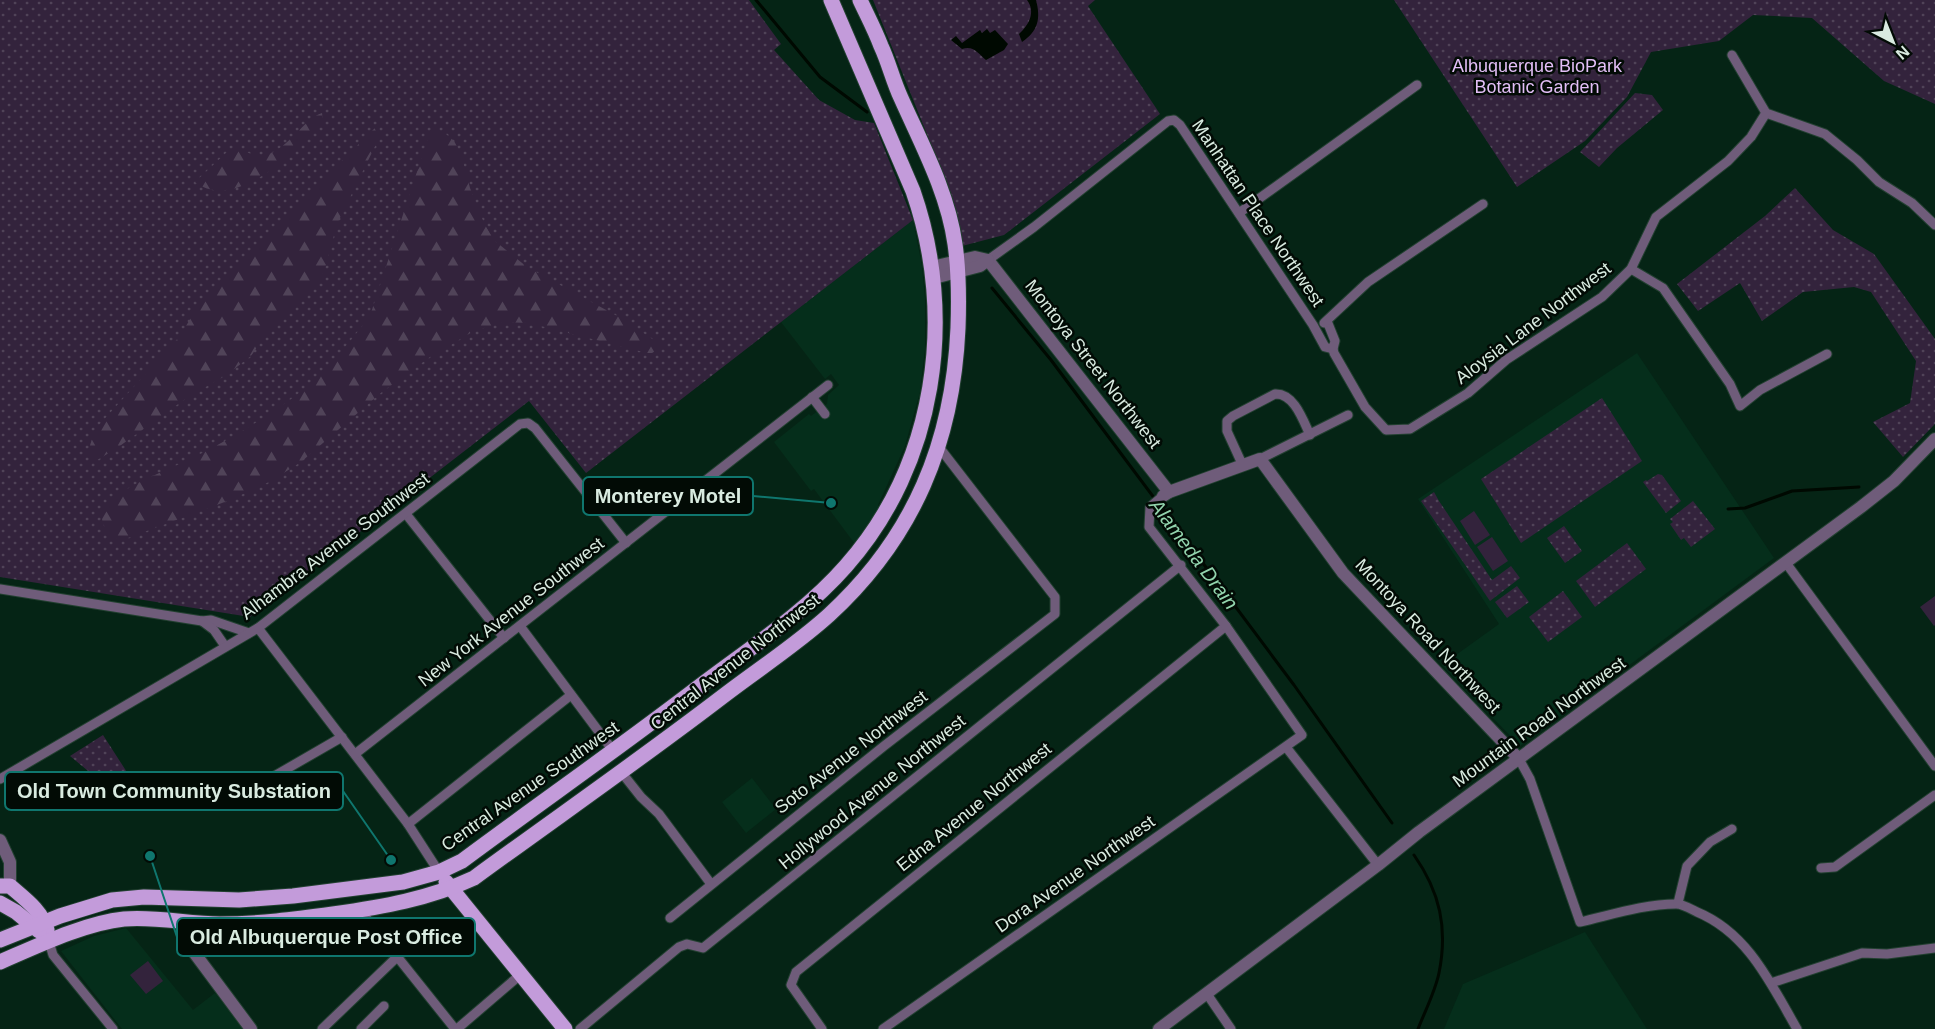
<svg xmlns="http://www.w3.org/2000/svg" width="1935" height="1029" viewBox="0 0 1935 1029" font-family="Helvetica,sans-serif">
	<defs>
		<pattern id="green-dots" width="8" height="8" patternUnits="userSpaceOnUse" patternTransform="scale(1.5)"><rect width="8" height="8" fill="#33233c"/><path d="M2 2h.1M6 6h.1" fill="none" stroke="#504358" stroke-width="1.8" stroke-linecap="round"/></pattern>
		<pattern id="forest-firs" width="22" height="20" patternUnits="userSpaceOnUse" patternTransform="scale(1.5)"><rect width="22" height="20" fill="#33233c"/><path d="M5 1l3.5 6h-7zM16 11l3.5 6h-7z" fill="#504358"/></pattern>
	</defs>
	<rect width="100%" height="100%" fill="#052415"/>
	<g fill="#052e1b">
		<path d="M 913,220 L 922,266 L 925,298 L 925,349 L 920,392 L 905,446 L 878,505 L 880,508 L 855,544 L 814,489 L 811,491 L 774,442 L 809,414 L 811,416 L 827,404 L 828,395 L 839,385 L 831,374 L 825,379 L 781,322 Z"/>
		<path d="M 1637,353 L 1774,558 L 1520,746 L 1442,665 L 1499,624 L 1418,499 Z"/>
		<path d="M 752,778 L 776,809 L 746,833 L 722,802 Z"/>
		<path d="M 126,928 L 193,1010 L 215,993 L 243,1029 L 122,1029 L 61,951 L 94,936 Z"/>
		<path d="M 1585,932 L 1647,1029 L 1444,1029 L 1463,984 Z"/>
	</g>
	<g fill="url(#green-dots)">
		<path d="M 0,0 L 749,0 L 781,44 L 774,50 L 819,100 L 855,120 L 874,123 L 913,220 L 586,473 L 529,401 L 250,617 L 0,577 Z"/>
		<path d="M 873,0 L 1095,0 L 1088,6 L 1160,114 L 1004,235 L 962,246 L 956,214 L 945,179 Z"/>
		<path d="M 1394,0 L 1935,0 L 1935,104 L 1884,81 L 1812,18 L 1753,15 L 1719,41 L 1651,52 L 1627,97 L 1585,141 L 1517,187 Z"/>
		<path d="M 1635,93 L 1652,95 L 1663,110 L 1617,148 L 1599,167 L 1580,152 Z"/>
		<path d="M 1795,188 L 1833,230 L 1874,254 L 1935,339 L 1935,424 L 1903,457 L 1873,422 L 1910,403 L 1916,361 L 1871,292 L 1854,287 L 1803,292 L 1762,321 L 1740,283 L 1698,311 L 1677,284 L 1765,216 Z"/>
		<path d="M 1602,398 L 1642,461 L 1521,543 L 1481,479 Z"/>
		<path d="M 1658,474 L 1662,475 L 1681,501 L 1666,513 L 1643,482 L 1646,480 L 1647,481 Z"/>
		<path d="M 1434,492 L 1439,501 L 1492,580 L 1511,566 L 1520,578 L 1490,601 L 1421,501 Z"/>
		<path d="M 1693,501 L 1715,529 L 1691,547 L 1684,538 L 1681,540 L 1670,524 L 1673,522 L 1670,519 Z"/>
		<path d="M 1564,526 L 1582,551 L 1565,563 L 1547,538 Z"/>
		<path d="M 1627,543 L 1646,569 L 1595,607 L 1576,581 Z"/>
		<path d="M 1517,586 L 1529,602 L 1507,618 L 1495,602 Z"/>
		<path d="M 1563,591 L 1582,617 L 1548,642 L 1529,617 Z"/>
		<path d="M 103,735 L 132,780 L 144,775 L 161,796 L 150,804 L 135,785 L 99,780 L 70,756 Z"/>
	</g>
	<g fill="url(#forest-firs)">
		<path d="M 322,113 L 323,120 C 300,150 235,213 195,182 L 227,152 L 237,146 C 244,150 252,156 259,156 C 286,155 302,119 322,113 Z"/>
		<path d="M 375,128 L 378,128 L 381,134 L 337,224 L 324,272 L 307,296 L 289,308 L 274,323 L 251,356 L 225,376 L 188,397 L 117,448 L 94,462 C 83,453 94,435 99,425 L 180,336 L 198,306 L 224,277 Z"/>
		<path d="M 436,132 L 446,134 L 454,141 L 461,154 L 470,188 L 484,223 L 495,241 L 527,267 L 619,317 L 660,344 L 660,348 L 652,353 L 647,353 L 529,323 L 504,322 L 474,331 L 430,357 L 382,392 L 301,462 L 271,481 L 230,500 L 120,541 C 104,532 94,516 110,501 C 133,481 177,467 204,452 C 232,438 261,420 287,402 C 319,380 346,347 370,316 L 425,147 L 430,133 Z"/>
	</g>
	<g fill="#33233c">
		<path d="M 1474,511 L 1490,535 L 1475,545 L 1460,521 Z"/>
		<path d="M 1492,537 L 1508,561 L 1493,571 L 1477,547 Z"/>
		<path d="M 1935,596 L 1935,625 L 1934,626 L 1920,607 Z"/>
		<path d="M 148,961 L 163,981 L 146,994 L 130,975 Z"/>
	</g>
	<g fill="#000901">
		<path d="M 1027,0 L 1036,0 C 1041,19 1038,31 1022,42 L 1019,34 C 1029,25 1036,12 1027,0 Z"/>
		<path d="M 987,29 L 990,33 L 995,30 L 1008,44 L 1004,50 L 986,60 C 978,53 973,45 962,49 L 951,40 L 956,36 L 962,43 L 980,30 L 982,33 Z"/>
	</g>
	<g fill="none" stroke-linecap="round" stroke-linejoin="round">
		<g stroke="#000901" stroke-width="3">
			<path d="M 756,0 L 820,77 L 867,112"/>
			<path d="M 992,288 L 1051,360 L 1294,685 L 1392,823"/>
			<path d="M 1728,509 L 1745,508 L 1792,491 L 1859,487"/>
			<path d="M 1414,855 C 1440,892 1448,928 1439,973 C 1435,992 1425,1011 1418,1029"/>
		</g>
		<defs>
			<g id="minor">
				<path d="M 1732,55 L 1766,113 L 1825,134 L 1857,160 L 1879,182 L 1912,203 L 1935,225"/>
				<path d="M 1239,213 L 1417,85"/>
				<path d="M 988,260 L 1034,227 L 1168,121 L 1174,120 L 1180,125 L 1313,325 L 1325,347 L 1333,349"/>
				<path d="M 1631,269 L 1663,288 L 1730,384 L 1740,406 L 1760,390 L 1827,354"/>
				<path d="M 1327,321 L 1335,341 L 1333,349 L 1334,353 L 1365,407 L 1386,430 L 1410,429 L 1468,393 L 1506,360 L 1602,297 L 1631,269 L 1656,217 L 1728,161 L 1751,137 L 1766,113"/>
				<path d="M 1324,323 L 1368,282 L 1483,204"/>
				<path d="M 812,397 L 825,414"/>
				<path d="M 1260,459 L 1348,415"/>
				<path d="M 1243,466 L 1227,431 L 1227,421 L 1233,416 L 1275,394 C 1294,393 1303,420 1310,435"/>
				<path d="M 406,514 L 504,638"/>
				<path d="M 1786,563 L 1935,766"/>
				<path d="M 0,589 L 202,621 L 211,620 L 249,633"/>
				<path d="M 202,621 L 214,630 L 225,646"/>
				<path d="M 520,626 L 614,752"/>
				<path d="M 258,628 L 408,824 L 439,872"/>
				<path d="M 1286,747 L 1378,865"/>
				<path d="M 355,754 L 828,385"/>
				<path d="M 1519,759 L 1530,779 L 1580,922 C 1611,915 1644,904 1676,904 C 1683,904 1691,909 1697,912 C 1748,933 1771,984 1797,1029"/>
				<path d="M 622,773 L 641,797 L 659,814 L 711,884"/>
				<path d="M 0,779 L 258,628 L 520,424 L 528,423 L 535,428 L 626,543"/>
				<path d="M 238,797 L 342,737"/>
				<path d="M 408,824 L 571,695"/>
				<path d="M 1821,868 L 1835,867 L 1935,795"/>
				<path d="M 1678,903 L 1687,866 L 1710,842 L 1732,829"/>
				<path d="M 360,910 L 455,1029"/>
				<path d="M 670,918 L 884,746 L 1055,614 L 1055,597 L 939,447"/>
				<path d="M 49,942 L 53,955 L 113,1029"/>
				<path d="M 1771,983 L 1862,953 L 1887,954 L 1935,948"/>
				<path d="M 1207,994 L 1231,1029"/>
				<path d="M 322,1029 L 397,957"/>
				<path d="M 361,1029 L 384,1006"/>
				<path d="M 457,1029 L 520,975"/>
				<path d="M 580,1029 L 679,947 L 687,944 L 703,948 L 1181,565"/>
				<path d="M 822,1029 L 791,985 L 796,972 L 1226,626"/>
				<path d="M 883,1029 L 1302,735 L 1226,626 L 1149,527 L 1150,507 L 1163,496"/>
			</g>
			<g id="tertiary">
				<path d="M 988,260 L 1169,492"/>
				<path d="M 932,267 L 975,257 L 988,260"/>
				<path d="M 934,278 L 980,266 L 988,260"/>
				<path d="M 1163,496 L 1169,492 L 1260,459 L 1343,573 L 1519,759"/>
				<path d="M 0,840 L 10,862 L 10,886"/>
				<path d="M 186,921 L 186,934 L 190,947 L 251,1029"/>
				<path d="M 1159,1029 L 1378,865 L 1419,832 L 1861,507 L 1894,481 L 1935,439"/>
			</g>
			<g id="primary">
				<path d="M 446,882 L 565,1029"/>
				<path d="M 0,886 L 10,886 C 25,899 42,911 47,930"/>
				<path d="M 0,903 L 16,912 L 39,931"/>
				<path d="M 0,940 L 60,916 L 112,900 L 144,897 L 239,900 L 293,896 L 403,882 L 439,872 L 462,861 C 540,803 619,748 696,689 C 747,650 804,614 846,566 C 936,464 957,317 913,191 L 831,0"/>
				<path d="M 0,962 C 37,946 85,923 124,919 C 156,916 188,924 220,924 C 258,924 296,919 333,914 C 382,907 429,899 474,878 C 556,818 641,759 722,697 C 757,670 796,645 829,615 C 914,537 953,442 958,328 C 959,300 959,272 955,244 C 948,193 922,145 901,98 C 893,81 889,63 881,46 C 875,30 867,15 860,0"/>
			</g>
		</defs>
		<use href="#minor" stroke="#234031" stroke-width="11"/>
		<use href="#tertiary" stroke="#234031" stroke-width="14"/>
		<use href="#primary" stroke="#234031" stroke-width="17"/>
		<use href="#minor" stroke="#6f5c7a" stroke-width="9"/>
		<use href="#tertiary" stroke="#6f5c7a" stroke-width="12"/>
		<use href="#primary" stroke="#c39bda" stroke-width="15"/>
	</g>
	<g text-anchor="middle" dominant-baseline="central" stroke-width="5" stroke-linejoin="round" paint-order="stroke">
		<g font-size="18" fill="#e2bef6" stroke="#020b05">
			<text x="1537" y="66">Albuquerque BioPark<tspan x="1537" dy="21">Botanic Garden</tspan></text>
		</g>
		<g font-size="18" fill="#d9ebe0" stroke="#020b05">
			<text transform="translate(1258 213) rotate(56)">Manhattan Place Northwest</text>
			<text transform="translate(1533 323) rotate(-37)">Aloysia Lane Northwest</text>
			<text transform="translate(1093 364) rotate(52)">Montoya Street Northwest</text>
			<text transform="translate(335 546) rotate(-37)">Alhambra Avenue Southwest</text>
			<text transform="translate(511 612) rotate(-38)">New York Avenue Southwest</text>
			<text transform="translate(1428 636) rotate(47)">Montoya Road Northwest</text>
			<text transform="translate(735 662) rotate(-38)">Central Avenue Northwest</text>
			<text transform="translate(1539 722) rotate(-36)">Mountain Road Northwest</text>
			<text transform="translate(851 752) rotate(-38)">Soto Avenue Northwest</text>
			<text transform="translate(530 786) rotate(-35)">Central Avenue Southwest</text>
			<text transform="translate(872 792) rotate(-39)">Hollywood Avenue Northwest</text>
			<text transform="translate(974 807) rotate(-39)">Edna Avenue Northwest</text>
			<text transform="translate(1075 874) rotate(-35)">Dora Avenue Northwest</text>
		</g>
		<g font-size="20" font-style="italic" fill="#92d4ad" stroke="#020b05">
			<text transform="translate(1194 554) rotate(53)">Alameda Drain</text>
		</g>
	</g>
	<path fill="none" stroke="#0f766e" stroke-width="2" d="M831 503L753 496M391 860L343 791M150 856L177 937"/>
	<g fill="#0f766e" stroke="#020b05" stroke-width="2">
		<circle cx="831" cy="503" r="6"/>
		<circle cx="391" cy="860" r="6"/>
		<circle cx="150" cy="856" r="6"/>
	</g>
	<g fill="#020b05" stroke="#0f766e" stroke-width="2">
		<rect x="583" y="477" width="170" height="38" rx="6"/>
		<rect x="5" y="772" width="338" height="38" rx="6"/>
		<rect x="177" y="918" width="298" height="38" rx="6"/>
	</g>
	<g font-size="20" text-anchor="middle" font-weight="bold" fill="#d9ebe0">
		<text x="668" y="503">Monterey Motel</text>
		<text x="174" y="798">Old Town Community Substation</text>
		<text x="326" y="944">Old Albuquerque Post Office</text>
	</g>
	<g transform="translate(1893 42) rotate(138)" stroke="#020b05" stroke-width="4.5" paint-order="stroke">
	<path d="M0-4.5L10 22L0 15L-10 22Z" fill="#d9ebe0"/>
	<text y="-9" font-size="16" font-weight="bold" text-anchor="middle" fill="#d9ebe0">N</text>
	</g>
</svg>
